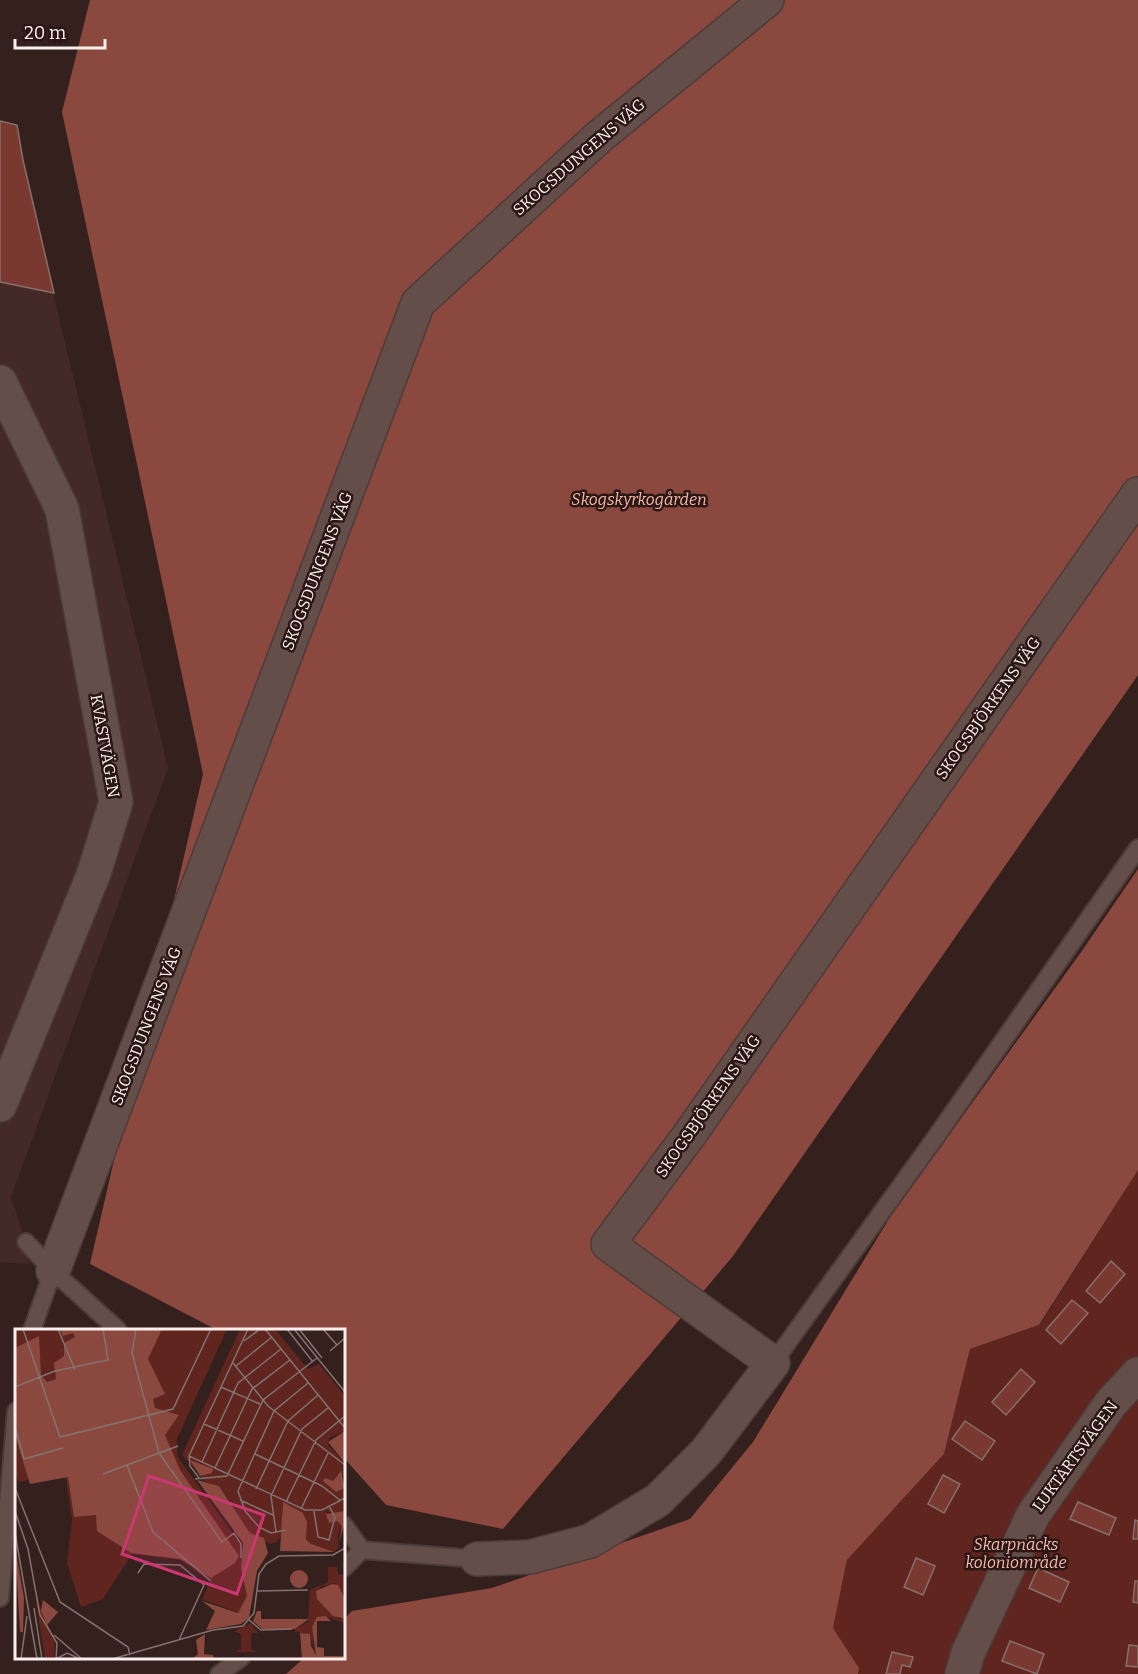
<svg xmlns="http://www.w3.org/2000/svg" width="1138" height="1674" viewBox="0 0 1138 1674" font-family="Bitter,serif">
	<rect width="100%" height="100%" fill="#34201d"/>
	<path fill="#442a26" d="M 0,121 L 17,125 L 23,160 L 60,322 L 168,768 L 11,1197 L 26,1242 L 29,1264 L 0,1262 Z"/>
	<path fill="#5f251e" d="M 1138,1170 L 1138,1674 L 858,1674 L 859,1668 L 833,1628 L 847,1560 L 944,1454 L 970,1349 L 1040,1325 Z"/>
	<g fill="#8b483e">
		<path d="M 90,0 L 1138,0 L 1138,675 L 733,1256 L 503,1529 L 386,1505 L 344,1458 L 344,1330 L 217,1330 L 90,1264 L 203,774 L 62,112 Z"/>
		<path d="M 1138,869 L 1138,1170 L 1039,1325 L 970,1349 L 944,1454 L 847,1560 L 833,1628 L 859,1668 L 858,1674 L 286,1674 L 304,1658 L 344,1658 L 344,1619 L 352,1611 L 492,1588 L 690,1519 L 753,1442 L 892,1214 L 1079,955 Z"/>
	</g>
	<g fill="#7a3930" stroke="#876f6b" stroke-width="1.5">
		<path d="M 0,121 L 17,125 L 23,160 L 54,293 L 0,282 Z"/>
		<path d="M 1111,1261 L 1125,1274 L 1100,1303 L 1086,1291 Z"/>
		<path d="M 1072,1300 L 1088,1313 L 1061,1344 L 1046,1330 Z"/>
		<path d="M 1021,1369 L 1035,1382 L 1006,1415 L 992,1402 Z"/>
		<path d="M 965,1421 L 995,1441 L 982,1460 L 952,1439 Z"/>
		<path d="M 943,1475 L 960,1484 L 944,1513 L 928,1504 Z"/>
		<path d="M 1078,1502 L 1116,1518 L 1109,1535 L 1070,1519 Z"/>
		<path d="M 1135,1520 L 1138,1521 L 1138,1539 L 1133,1539 Z"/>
		<path d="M 916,1558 L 935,1566 L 923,1595 L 904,1587 Z"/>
		<path d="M 1038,1568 L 1069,1582 L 1060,1602 L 1029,1588 Z"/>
		<path d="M 1135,1581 L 1138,1581 L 1138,1603 L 1133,1602 Z"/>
		<path d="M 1010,1641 L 1044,1654 L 1037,1674 L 1002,1661 Z"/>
		<path d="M 1129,1645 L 1138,1646 L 1138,1667 L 1126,1666 Z"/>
		<path d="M 892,1652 L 913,1657 L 910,1667 L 902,1665 L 900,1674 L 886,1674 Z"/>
	</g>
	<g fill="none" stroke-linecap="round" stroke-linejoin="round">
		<defs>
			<g id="service">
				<path d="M 26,1242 L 53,1271 L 118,1330"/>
				<path d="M 32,1330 L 53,1271"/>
				<path d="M 773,1363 L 933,1141 L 1138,848"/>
				<path d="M 344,1525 L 362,1550 L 477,1559"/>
				<path d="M 344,1568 L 362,1550"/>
				<path d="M 0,1598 L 16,1411"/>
				<path d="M 219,1674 L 241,1658"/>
			</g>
			<g id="minor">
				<path d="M 0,382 L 62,509 L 116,802 L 94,873 L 0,1105"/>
				<path d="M 53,1271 L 418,303 L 600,136 L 767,0"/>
				<path d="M 477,1559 L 530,1557 L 590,1541 L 658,1500 L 706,1452 L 773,1363 L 608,1244 L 690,1134 L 1138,494"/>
				<path d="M 962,1674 L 968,1653 L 1033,1515 L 1111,1403 L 1138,1374"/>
			</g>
		</defs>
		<use href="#service" stroke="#4c3c39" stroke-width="20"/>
		<use href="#minor" stroke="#4c3c39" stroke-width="36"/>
		<use href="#service" stroke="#644e4a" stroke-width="16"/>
		<use href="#minor" stroke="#644e4a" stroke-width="33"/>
	</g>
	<g text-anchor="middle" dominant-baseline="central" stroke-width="5" stroke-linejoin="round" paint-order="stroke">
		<g font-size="16" fill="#fceeec" stroke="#2a1714">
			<text transform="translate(579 157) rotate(-41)">SKOGSDUNGENS VÄG</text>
			<text transform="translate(317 571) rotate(-69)">SKOGSDUNGENS VÄG</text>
			<text transform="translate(988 708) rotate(-55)">SKOGSBJÖRKENS VÄG</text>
			<text transform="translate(105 746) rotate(80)">KVASTVÄGEN</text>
			<text transform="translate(146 1026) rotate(-69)">SKOGSDUNGENS VÄG</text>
			<text transform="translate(708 1106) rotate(-55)">SKOGSBJÖRKENS VÄG</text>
			<text transform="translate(1075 1456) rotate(-54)">LUKTÄRTSVÄGEN</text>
		</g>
		<g font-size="16" font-style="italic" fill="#f5b7ad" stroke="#2a1714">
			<text x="639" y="499">Skogskyrkogården</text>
			<text x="1016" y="1544">Skarpnäcks<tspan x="1016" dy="18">koloniområde</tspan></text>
		</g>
	</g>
	<g transform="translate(15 1329)">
		<rect width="330" height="330" fill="#34201d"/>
		<path d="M 0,0 L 212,0 L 162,110 L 162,127 L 227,217 L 235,265 L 227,285 L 187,270 L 195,253 L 167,231 L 117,225 L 88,270 L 66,278 L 52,234 L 57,191 L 50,143 L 3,153 L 0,144 ZM 225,0 L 260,0 L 293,40 L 304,35 L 330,67 L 330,102 L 314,109 L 313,116 L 330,134 L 330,146 L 322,146 L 318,152 L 321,163 L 330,159 L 330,182 L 323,186 L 309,181 L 327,197 L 323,205 L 324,219 L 319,223 L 296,216 L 267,174 L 268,205 L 261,213 L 255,215 L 235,204 L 206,159 L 185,150 L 187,147 L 167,126 ZM 313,238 L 322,238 L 323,245 L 330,246 L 330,270 L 320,254 L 305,258 L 323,290 L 330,290 L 330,295 L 311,287 L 302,292 L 297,298 L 300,327 L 295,305 L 280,303 L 280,300 L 293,293 L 295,261 L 313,253 ZM 20,266 L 40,312 L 39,330 L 30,330 ZM 236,294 L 243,304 L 236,304 L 236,320 L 242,323 L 220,323 L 226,320 L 226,305 L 219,302 Z" fill="#5f251e"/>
		<path d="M 45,0 L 147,0 L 133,30 L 150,65 L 138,70 L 140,79 L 164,86 L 150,106 L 165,141 L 224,227 L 220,234 L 196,249 L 165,230 L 116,224 L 82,202 L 81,186 L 59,188 L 53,148 L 15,155 L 0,106 L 0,19 L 24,7 L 26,46 L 32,53 L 41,50 L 39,34 L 49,27 L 49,14 L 60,8 L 58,4 L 48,7 ZM 330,102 L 330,134 L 313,113 ZM 175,131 L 198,140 L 197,144 L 185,147 ZM 326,142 L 330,159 L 321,163 L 308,152 L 310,149 L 318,152 ZM 182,151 L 204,157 L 235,204 L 249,209 L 253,224 L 242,242 L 234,289 L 226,295 L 191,301 L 200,282 L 187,272 L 223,284 L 232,267 L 226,239 L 228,214 ZM 268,173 L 288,184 L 292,193 L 291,210 L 296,215 L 319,223 L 265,222 ZM 330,182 L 330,194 L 324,213 L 327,197 L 322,192 L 314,194 L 311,185 ZM 0,217 L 9,269 L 8,303 L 5,303 ZM275 250a9 9 0 1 1 18 0a9 9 0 1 1-18 0ZM 317,255 L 323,256 L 330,270 L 330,290 L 318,287 L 302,270 L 301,262 ZM 28,271 L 43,283 L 32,296 L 26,282 ZM 242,282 L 246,282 L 246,290 L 294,290 L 280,300 L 247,300 L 238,292 ZM 311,287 L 316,292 L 302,292 L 302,318 L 309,319 L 309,327 L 330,327 L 330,330 L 287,330 L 285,304 L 295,305 L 296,317 L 301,326 L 297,298 L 302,288 ZM 190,305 L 189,325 L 198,326 L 199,330 L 177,330 L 183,325 L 181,311 Z" fill="#8b483e"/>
		<path fill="none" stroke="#847270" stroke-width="1.5" d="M 8,0 L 45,108 L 158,80 L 196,0M 43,0 L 60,41M 121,0 L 117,24 L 144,124 L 207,213 L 219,204 L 226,215 L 226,229M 233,0 L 174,127 L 290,181 L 307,181 L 330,169M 250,0 L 330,99M 272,0 L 298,33M 279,0 L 330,63M 284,0 L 307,29M 308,0 L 322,16M 229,12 L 245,0M 315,22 L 330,9M 218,34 L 253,77 L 330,136M 221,37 L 257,8M 0,58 L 40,42 L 93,31 L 88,0M 206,58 L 245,75M 189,95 L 228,112M 0,98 L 9,130 L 48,119M 240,125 L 307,157 L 326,172M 174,127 L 175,137 L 184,149M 187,133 L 223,54 L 266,20M 112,136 L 138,203 L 196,252M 200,139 L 237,60 L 275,31M 88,145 L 163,117M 180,150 L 212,147 L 248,71 L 302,29M 0,159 L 45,273 L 113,318 L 115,326M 241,160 L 273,92 L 303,66M 225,171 L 258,186M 271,173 L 301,111 L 330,87M 286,180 L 313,124M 0,182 L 13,220 L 25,286 L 42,314 L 41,330M 299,182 L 303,208 L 314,211 L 320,188 L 314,177M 271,201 L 256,204 L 244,198 L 230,182 L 223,162 L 259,82 L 293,54M 261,203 L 256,167 L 287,100 L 313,79M 0,204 L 22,330M 123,244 L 129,235 L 165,236 L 189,256 L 164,311M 242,262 L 293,261M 19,279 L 27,330M 234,291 L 246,301 L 277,300M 39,306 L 67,330M 6,330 L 12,287M 41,330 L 52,324 L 63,329M 97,330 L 198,301 L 228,297 L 239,284 L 244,245 L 251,235 L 264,227 L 318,226 L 330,219"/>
		<path fill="#cb3871" fill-opacity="0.15" stroke="#cb3871" stroke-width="3" d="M 134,147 L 249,186 L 222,265 L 107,225 Z"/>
		<rect width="330" height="330" fill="none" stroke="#fceeec" stroke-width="3"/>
	</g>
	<path d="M15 39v9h90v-9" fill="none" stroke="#fceeec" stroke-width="3"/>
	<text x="24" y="39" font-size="18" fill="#fceeec" stroke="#2a1714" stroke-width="4.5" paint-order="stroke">20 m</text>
</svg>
